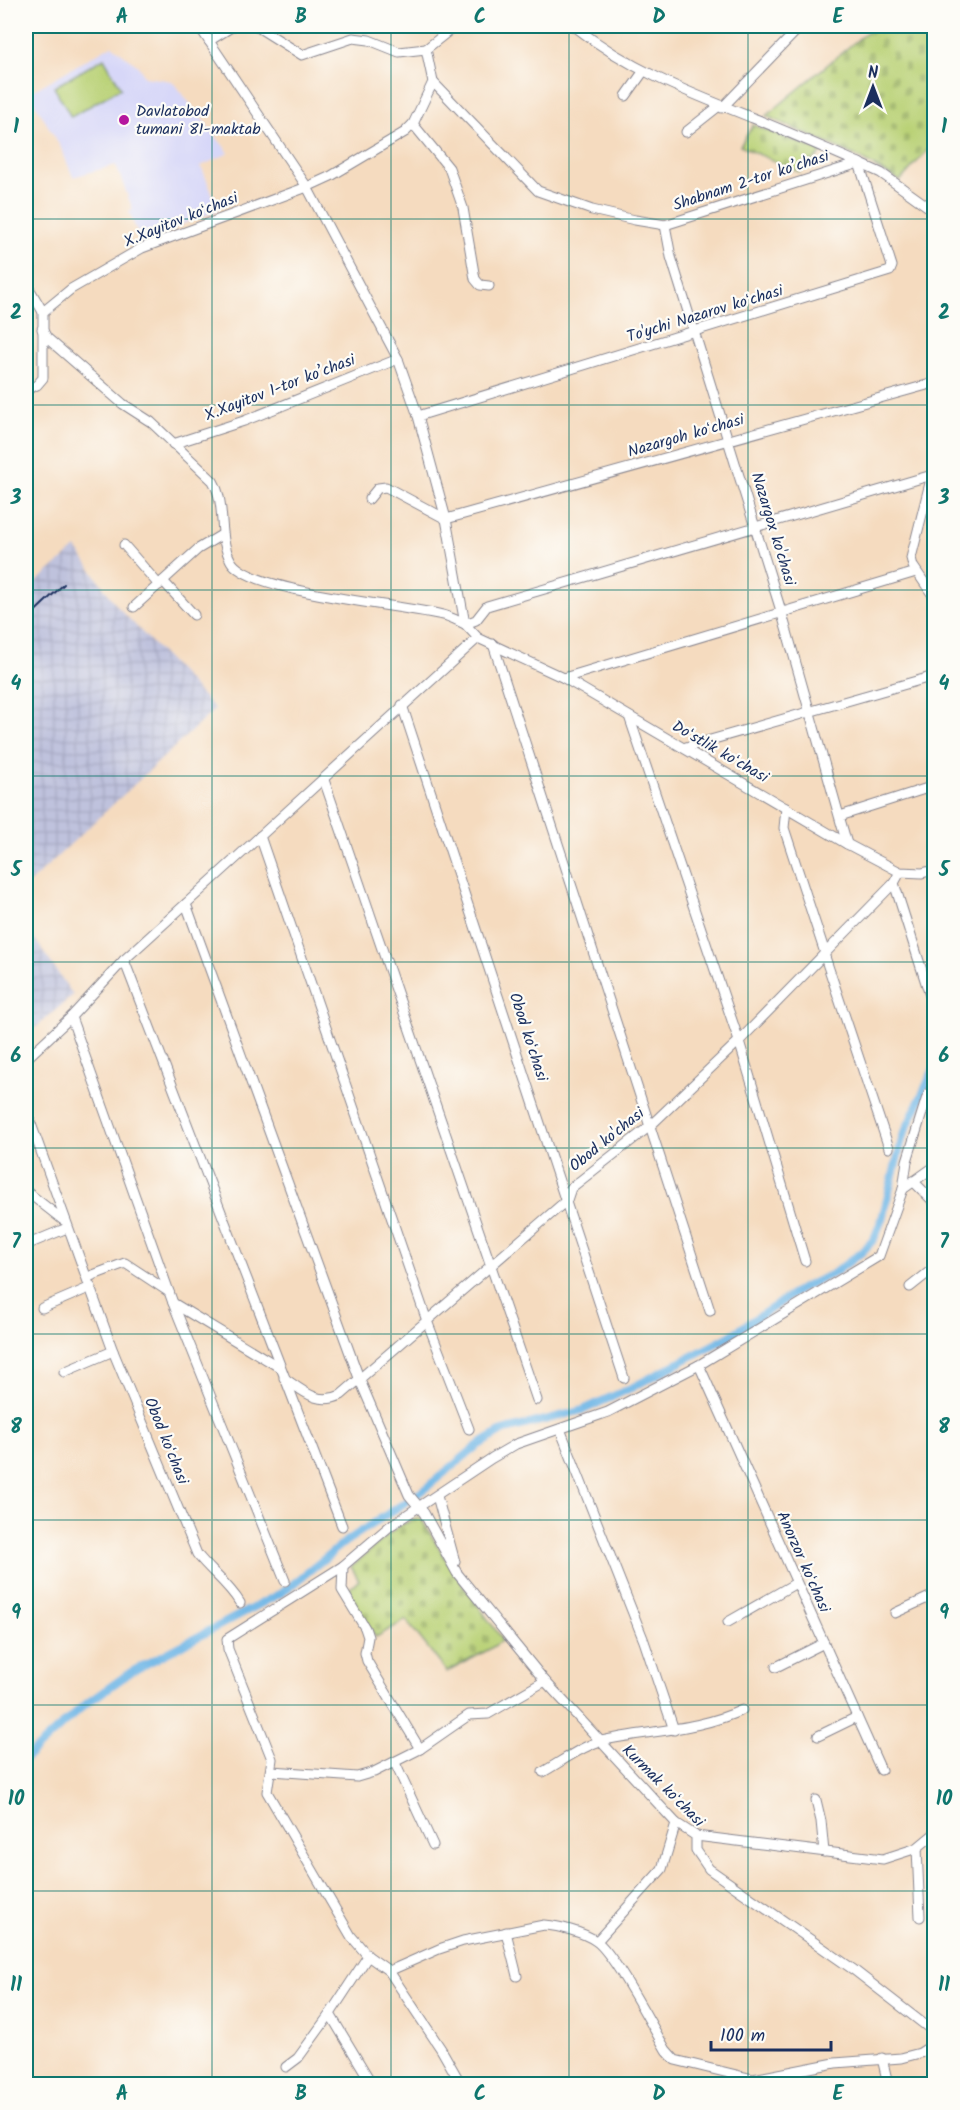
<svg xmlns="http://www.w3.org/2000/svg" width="960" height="2110" viewBox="0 0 960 2110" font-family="Kalam,sans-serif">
	<defs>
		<pattern id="industrial-grid" width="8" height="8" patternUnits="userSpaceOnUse" patternTransform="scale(1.5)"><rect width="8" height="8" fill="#bfc2dd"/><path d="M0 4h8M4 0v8" fill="none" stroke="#a4a7c0"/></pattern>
		<pattern id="cemetery-stones" width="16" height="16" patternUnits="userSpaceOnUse" patternTransform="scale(1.5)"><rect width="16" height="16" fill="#b9d176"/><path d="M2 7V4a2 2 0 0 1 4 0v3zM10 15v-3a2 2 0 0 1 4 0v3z" fill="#9eb468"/></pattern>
	</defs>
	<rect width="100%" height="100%" fill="#fdfcf7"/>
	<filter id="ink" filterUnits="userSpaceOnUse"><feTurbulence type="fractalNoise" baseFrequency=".0167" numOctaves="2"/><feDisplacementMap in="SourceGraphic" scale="12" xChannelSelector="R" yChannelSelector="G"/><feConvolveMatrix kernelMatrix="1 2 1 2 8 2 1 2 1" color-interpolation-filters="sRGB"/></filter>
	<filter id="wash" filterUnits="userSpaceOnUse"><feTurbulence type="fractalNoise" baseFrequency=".008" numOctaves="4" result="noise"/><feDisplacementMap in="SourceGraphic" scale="24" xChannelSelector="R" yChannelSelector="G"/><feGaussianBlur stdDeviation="1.35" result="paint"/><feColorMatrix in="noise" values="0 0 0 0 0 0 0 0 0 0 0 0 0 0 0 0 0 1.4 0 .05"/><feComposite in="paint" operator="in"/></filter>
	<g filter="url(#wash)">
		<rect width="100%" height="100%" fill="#f5dbbf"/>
		<path fill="#d7d7f8" d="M 112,45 L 138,66 L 145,77 L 172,81 L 229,153 L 201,166 L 219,210 L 149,237 L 139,236 L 129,212 L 133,210 L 116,165 L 73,177 L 61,148 L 29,93 Z"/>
		<g fill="url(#industrial-grid)">
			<path d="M 76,548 L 117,606 L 215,709 L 26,886 L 26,591 Z"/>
			<path d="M 26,926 L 73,995 L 26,1036 Z"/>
		</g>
		<g fill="url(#cemetery-stones)" stroke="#6a806a" stroke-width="1.5">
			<path d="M 874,26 L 930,26 L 934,31 L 934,143 L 900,181 L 854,155 L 766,116 Z"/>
			<path d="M 753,125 L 823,152 L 799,172 L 740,146 Z"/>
			<path d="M 420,1517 L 453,1571 L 503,1640 L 488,1650 L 447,1672 L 406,1620 L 376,1637 L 345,1593 L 359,1580 L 351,1567 L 399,1526 Z"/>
		</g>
		<path fill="#b9d176" stroke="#6a806a" stroke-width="1.5" d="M 104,58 L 121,88 L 71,117 L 54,87 Z"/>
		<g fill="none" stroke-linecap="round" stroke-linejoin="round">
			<path stroke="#6eb6e6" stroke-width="8" d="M 26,1758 L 83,1706 L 131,1672 L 283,1592 L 345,1542 L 421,1492 L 477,1446 L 502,1431 L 583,1410 L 631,1388 L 728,1337 L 802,1288 L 834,1273 L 862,1252 L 874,1239 L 882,1219 L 903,1136 L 934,1069"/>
		</g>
	</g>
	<g filter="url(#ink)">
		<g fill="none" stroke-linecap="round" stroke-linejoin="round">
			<defs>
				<g id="minor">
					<path d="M 199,26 L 307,187 L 398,359 L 418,416 L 446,519 L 465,624 L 478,638"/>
					<path d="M 256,26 L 302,55 L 353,38 L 369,40 L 399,52 L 426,49"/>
					<path d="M 209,41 L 233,26"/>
					<path d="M 433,82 L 538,191 L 592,210 L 635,220 L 665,225 L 859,163 L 881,173 L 934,211"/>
					<path d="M 626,96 L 643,72"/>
					<path d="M 722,108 L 801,26"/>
					<path d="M 413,124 L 449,168 L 463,208 L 475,279 L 480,285 L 489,286"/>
					<path d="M 686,132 L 719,106"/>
					<path d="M 665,225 L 671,257 L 782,614 L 847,844"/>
					<path d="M 26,283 L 43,312"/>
					<path d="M 42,329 L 47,338 L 123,404 L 151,422 L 213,481 C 227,506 217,536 231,561 C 249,593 404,605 443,615 C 451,617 458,621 465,624 L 476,620 L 487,606 L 932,475 L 911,558 L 913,566 L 934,597"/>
					<path d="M 26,390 L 37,385 L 43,378 L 43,312 L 71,289 L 142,248 L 307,187 L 331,176 L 405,132 L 413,124 L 433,82 L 426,49 L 455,26"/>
					<path d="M 418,416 L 890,271 L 892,266 L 859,163 C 824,148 789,132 753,118 C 687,92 630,70 574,26"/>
					<path d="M 173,444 L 244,421 L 398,359"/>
					<path d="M 369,499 L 378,488 L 386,487 L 446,519 L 934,383"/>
					<path d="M 124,545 L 159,585"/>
					<path d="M 163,581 L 194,615"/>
					<path d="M 134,607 L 198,549 L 223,534"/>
					<path d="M 493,644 L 710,1311"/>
					<path d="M 564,678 L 916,572"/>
					<path d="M 402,705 L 624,1378"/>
					<path d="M 630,719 L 739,1041 L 805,1261"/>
					<path d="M 686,747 L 934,676"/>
					<path d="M 324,780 L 537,1400"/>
					<path d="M 786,808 L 784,828 L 825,953"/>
					<path d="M 840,816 L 934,786"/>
					<path d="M 260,836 L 427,1321 L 469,1429"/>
					<path d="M 894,883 L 934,1008"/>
					<path d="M 186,904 L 359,1378 L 409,1495 L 424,1513 L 457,1573 L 545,1681 L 676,1823 L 696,1836 L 696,1850 L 709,1869 L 854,1970 L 934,2032"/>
					<path d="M 824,954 L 889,1148"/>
					<path d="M 124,960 L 342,1526"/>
					<path d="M 71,1017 L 173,1303 L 285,1581"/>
					<path d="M 26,1059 L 71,1017 L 124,960 L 478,638 L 564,678 L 847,844 L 900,872 L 922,873 L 934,870"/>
					<path d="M 26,1110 L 113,1351 L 197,1554 C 210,1571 229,1584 240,1603"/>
					<path d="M 913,1181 L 934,1202"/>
					<path d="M 903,1189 L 934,1167"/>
					<path d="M 26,1191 L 63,1220"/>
					<path d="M 26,1245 L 67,1228"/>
					<path d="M 88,1277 L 125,1263 L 169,1292"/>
					<path d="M 910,1287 L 934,1268"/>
					<path d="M 173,1303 L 279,1367"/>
					<path d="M 42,1308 L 91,1287"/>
					<path d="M 699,1365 L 881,1770"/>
					<path d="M 64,1372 L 113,1351"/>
					<path d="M 284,1378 C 303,1391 318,1406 341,1395 L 567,1200 L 571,1188 L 650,1126 L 739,1041 L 894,883 L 900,872"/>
					<path d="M 560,1429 L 644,1641 L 674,1730"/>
					<path d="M 437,1496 L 455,1562"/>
					<path d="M 343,1566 L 342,1590 L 365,1628 L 368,1637 L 365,1653 L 367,1661 L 420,1749"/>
					<path d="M 895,1613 L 934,1595"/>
					<path d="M 728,1622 L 796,1583"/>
					<path d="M 776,1667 L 824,1643"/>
					<path d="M 818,1736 L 857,1717"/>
					<path d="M 395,1763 L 433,1845"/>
					<path d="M 272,1771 L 357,1777 L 374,1772 L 420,1749 L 469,1715 L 488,1714 L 545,1681"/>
					<path d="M 543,1772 C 561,1762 582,1746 601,1741 C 648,1730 697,1731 742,1710"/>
					<path d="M 816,1800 L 821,1821 L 824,1852"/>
					<path d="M 696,1836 L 883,1859 L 917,1848 L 934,1834"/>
					<path d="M 917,1848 L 920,1917"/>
					<path d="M 506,1932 L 517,1976"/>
					<path d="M 597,1941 L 662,1869 L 676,1823"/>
					<path d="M 368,1956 L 330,2014 L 372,2084"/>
					<path d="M 389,1971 L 439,1949 L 463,1941 L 544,1925 C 559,1926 583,1932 596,1941 C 614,1953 653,2028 666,2050 L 675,2060 L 753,2079 L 835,2063 L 901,2058 L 920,2053 L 934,2044"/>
					<path d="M 882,2058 L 888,2084"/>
					<path d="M 286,2067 L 298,2058 L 330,2014"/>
					<path d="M 461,2084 L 441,2049 L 389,1971 L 368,1956 L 351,1936 L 267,1792 L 272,1759 L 228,1649 L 227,1639 L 343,1566 L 390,1526 L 492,1458 L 516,1444 L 608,1412 L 699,1365 L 879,1256 L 903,1189 L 907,1161 L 927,1097 L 934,1084"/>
				</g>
			</defs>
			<use href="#minor" stroke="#88858e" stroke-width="11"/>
			<use href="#minor" stroke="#fff" stroke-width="9"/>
			<path stroke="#1b2f5e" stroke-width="2" d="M 26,620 L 64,584"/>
		</g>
	</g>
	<path fill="none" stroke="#0f766e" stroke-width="1.5" stroke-opacity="0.55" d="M 212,26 L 212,2084M 391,26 L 391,2084M 569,26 L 569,2084M 748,26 L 748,2084M 26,219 L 934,219M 26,405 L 934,405M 26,590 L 934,590M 26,776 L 934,776M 26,962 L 934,962M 26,1148 L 934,1148M 26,1334 L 934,1334M 26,1520 L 934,1520M 26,1705 L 934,1705M 26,1891 L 934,1891"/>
	<circle fill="#b5179e" stroke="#fdfcf7" stroke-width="2" cx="124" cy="120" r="6"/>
	<g text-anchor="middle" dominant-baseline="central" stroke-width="4.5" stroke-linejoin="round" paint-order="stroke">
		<g font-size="16" fill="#1b2f5e" stroke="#fdfcf7" text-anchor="start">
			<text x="136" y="111">Davlatobod<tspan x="136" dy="18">tumani 81-maktab</tspan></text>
		</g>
		<g font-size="16" fill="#1b2f5e" stroke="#fdfcf7">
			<text transform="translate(751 181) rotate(-18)">Shabnam 2-tor koʼchasi</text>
			<text transform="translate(181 220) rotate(-22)">X.Xayitov koʻchasi</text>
			<text transform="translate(705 314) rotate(-17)">To'ychi Nazarov koʻchasi</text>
			<text transform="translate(280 388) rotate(-21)">X.Xayitov 1-tor koʼchasi</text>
			<text transform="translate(686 436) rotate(-16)">Nazargoh koʻchasi</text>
			<text transform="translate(773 529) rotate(73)">Nazargox ko'chasi</text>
			<text transform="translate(720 752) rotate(30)">Doʻstlik koʻchasi</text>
			<text transform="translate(528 1037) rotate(72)">Obod koʻchasi</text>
			<text transform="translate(607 1140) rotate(-39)">Obod ko'chasi</text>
			<text transform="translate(166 1441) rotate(68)">Obod koʻchasi</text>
			<text transform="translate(803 1562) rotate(66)">Anorzor koʻchasi</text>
			<text transform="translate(663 1786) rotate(45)">Kurmak koʻchasi</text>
		</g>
	</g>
	<rect width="960" height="2110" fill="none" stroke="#fdfcf7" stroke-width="66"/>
	<g transform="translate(873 87)" stroke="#fdfcf7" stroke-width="4.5" paint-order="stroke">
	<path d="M0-4.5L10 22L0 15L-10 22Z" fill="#1b2f5e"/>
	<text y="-9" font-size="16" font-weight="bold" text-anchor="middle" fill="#1b2f5e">N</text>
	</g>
	<path d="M711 2041v9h120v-9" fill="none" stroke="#1b2f5e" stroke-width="3"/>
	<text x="720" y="2041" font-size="18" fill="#1b2f5e" stroke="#fdfcf7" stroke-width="4.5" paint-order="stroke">100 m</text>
	<rect x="33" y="33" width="894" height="2044" fill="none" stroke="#0f766e" stroke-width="2"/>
	<g font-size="20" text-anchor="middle" font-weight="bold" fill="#0f766e">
		<text x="122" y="23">A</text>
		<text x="301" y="23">B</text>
		<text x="480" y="23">C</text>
		<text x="659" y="23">D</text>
		<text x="838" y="23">E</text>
		<text x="16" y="133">1</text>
		<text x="944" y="133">1</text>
		<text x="16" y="319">2</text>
		<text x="944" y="319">2</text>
		<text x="16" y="504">3</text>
		<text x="944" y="504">3</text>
		<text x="16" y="690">4</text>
		<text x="944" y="690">4</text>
		<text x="16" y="876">5</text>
		<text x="944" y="876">5</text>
		<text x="16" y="1062">6</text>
		<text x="944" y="1062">6</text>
		<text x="16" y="1248">7</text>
		<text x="944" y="1248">7</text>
		<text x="16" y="1433">8</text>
		<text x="944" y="1433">8</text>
		<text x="16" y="1619">9</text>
		<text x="944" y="1619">9</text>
		<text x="16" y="1805">10</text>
		<text x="944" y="1805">10</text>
		<text x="16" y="1991">11</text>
		<text x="944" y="1991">11</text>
		<text x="122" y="2100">A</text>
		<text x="301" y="2100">B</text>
		<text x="480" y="2100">C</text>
		<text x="659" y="2100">D</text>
		<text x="838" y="2100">E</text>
	</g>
</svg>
